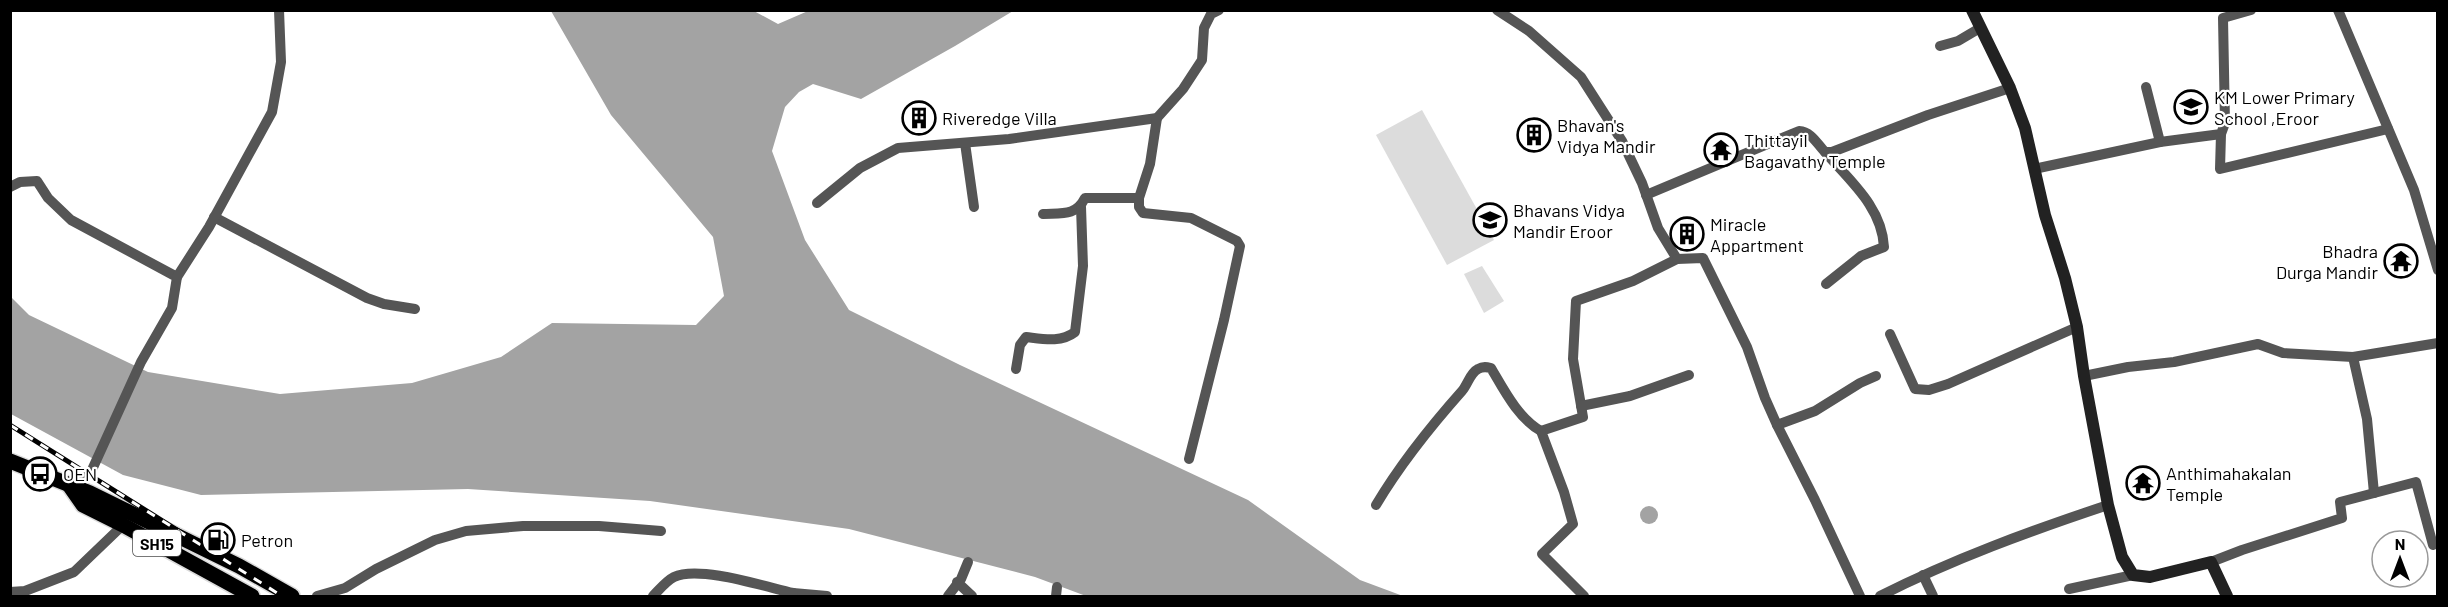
<svg xmlns="http://www.w3.org/2000/svg" width="2448" height="607" viewBox="0 0 2448 607" font-family="Barlow,sans-serif">
	<rect width="100%" height="100%" fill="#fff"/>
	<g fill="#dcdcdc">
		<path d="M 1422,110 L 1494,240 L 1447,265 L 1376,135 Z"/>
		<path d="M 1482,266 L 1504,301 L 1484,313 L 1464,274 Z"/>
	</g>
	<g fill="#a3a3a3">
		<path d="M 551,11 L 754,11 L 778,24 L 808,11 L 1013,11 L 955,46 L 861,99 L 813,84 L 799,92 L 785,107 L 772,151 L 805,240 L 849,310 L 960,365 L 1248,500 L 1360,580 L 1403,596 L 1086,596 L 1035,577 L 849,529 L 650,501 L 468,489 L 201,495 L 123,475 L 11,414 L 10,296 L 29,315 L 148,372 L 280,394 L 412,383 L 501,357 L 552,323 L 696,325 L 724,296 L 713,237 L 611,115 Z"/>
		<circle cx="1649" cy="515" r="9"/>
	</g>
	<g fill="none" stroke-linecap="round" stroke-linejoin="round">
		<defs>
			<g id="primary">
				<path d="M 10,461 L 90,493 L 239,566 L 292,596"/>
				<path d="M 69,485 L 83,505 L 123,525 L 252,596"/>
			</g>
		</defs>
		<use href="#primary" stroke="#dbdbdb" stroke-width="18"/>
		<g stroke="#555" stroke-width="10">
			<path d="M 1497,10 L 1529,31 L 1581,77 L 1622,141 L 1642,183 L 1658,228 L 1677,259 L 1633,281 L 1576,301 L 1573,359 L 1583,417 L 1541,431 L 1564,492 L 1573,524 L 1542,554 L 1584,596"/>
			<path d="M 2338,10 L 2414,190 L 2438,270"/>
			<path d="M 1940,46 L 1958,41 L 1980,28"/>
			<path d="M 2146,87 L 2160,142 L 2221,134 L 2225,123 L 2223,18 L 2251,10"/>
			<path d="M 2221,134 L 2220,169 L 2388,129"/>
			<path d="M 965,143 L 974,207"/>
			<path d="M 1825,152 C 1850,181 1882,207 1884,247 L 1861,256 L 1826,284"/>
			<path d="M 2034,169 L 2160,142"/>
			<path d="M 10,187 L 20,182 L 37,181 L 48,198 L 71,220 L 177,277 L 172,308 L 141,362 L 91,472 L 69,485"/>
			<path d="M 1646,195 L 1799,131 C 1812,132 1817,144 1825,152 L 1832,152 L 1928,115 L 2010,88"/>
			<path d="M 1139,198 L 1139,207 L 1143,213 L 1191,218 L 1237,241 L 1240,246 L 1224,320 L 1189,459"/>
			<path d="M 817,203 L 860,168 L 898,148 L 1009,139 L 1157,118 L 1183,89 L 1202,60 L 1204,28 L 1211,14 L 1219,10"/>
			<path d="M 1043,214 C 1062,213 1076,216 1085,198 L 1139,198 L 1150,164 L 1157,118"/>
			<path d="M 214,217 L 367,298 L 384,304 L 415,309"/>
			<path d="M 1677,259 L 1703,258 L 1747,347 L 1765,398 L 1777,425 L 1815,411 L 1860,383 L 1876,376"/>
			<path d="M 177,277 L 209,227 L 272,112 L 281,62 L 279,10"/>
			<path d="M 1890,334 L 1915,389 L 1929,390 L 1948,384 L 2077,327"/>
			<path d="M 2353,357 L 2367,419 L 2374,493"/>
			<path d="M 1016,369 L 1020,345 L 1026,337 C 1043,339 1061,343 1075,332 L 1083,266 L 1081,207"/>
			<path d="M 2084,376 L 2128,367 L 2174,362 L 2258,344 L 2283,353 L 2353,357 L 2438,343"/>
			<path d="M 1581,406 L 1630,396 L 1689,375"/>
			<path d="M 1777,425 L 1815,500 L 1860,596"/>
			<path d="M 1376,505 C 1401,463 1430,427 1462,391 C 1468,384 1470,373 1478,369 C 1483,366 1487,367 1491,368 C 1504,390 1518,418 1541,431"/>
			<path d="M 2211,562 L 2242,550 L 2342,518 L 2340,502 L 2416,482 L 2433,545"/>
			<path d="M 1923,575 L 1933,596"/>
			<path d="M 957,582 L 972,596"/>
			<path d="M 2069,589 L 2133,575"/>
			<path d="M 10,592 L 25,591 L 74,572 L 123,525"/>
			<path d="M 793,593 L 827,596"/>
			<path d="M 317,596 L 345,588 L 376,569 L 435,540 L 466,531 L 523,526 L 599,526 L 661,531"/>
			<path d="M 653,596 C 659,590 666,581 674,577 C 699,565 766,587 793,593 L 790,596"/>
			<path d="M 948,596 L 961,579 L 968,562"/>
			<path d="M 1056,596 L 1057,587"/>
			<path d="M 1880,596 C 1953,559 2030,531 2108,505"/>
		</g>
		<path stroke="#222" stroke-width="12" d="M 1972,10 L 2010,88 L 2025,128 L 2045,215 L 2065,278 L 2077,327 L 2084,376 L 2108,505 L 2122,557 L 2133,575 L 2150,577 L 2211,562 L 2227,596"/>
		<use href="#primary" stroke="#000" stroke-width="15"/>
		<defs>
			<path id="rail" d="M 10,425 L 282,596"/>
		</defs>
		<use href="#rail" stroke="#000" stroke-width="5"/>
		<use href="#rail" stroke="#fff" stroke-width="3" stroke-dasharray="9" stroke-linecap="butt"/>
	</g>
	<defs>
		<symbol id="school-ring" viewBox="-11 -11 22 22"><circle r="9.5" fill="#fff" stroke="#000" stroke-width="1.5"/><path d="M0-5L7-2L0 1L-7-2ZM-4 1L0 2.5L4 1V4Q0 6-4 4Z" fill="#000"/></symbol>
		<symbol id="building-ring" viewBox="-11 -11 22 22"><circle r="9.5" fill="#fff" stroke="#000" stroke-width="1.5"/><path d="M-4-6H4V6H1V3H-1V6H-4ZM-2.5-4.3h1.7v1.8h-1.7ZM.8-4.3h1.7v1.8H.8ZM-2.5-1h1.7V.8h-1.7ZM.8-1h1.7V.8H.8Z" fill="#000"/></symbol>
		<symbol id="temple-ring" viewBox="-11 -11 22 22"><circle r="9.5" fill="#fff" stroke="#000" stroke-width="1.5"/><path d="M0-6L5-2H3V0L6.5 2.5H4V6H1.5V3h-3V6H-4V2.5H-6.5L-3 0V-2H-5Z" fill="#000"/></symbol>
		<symbol id="bus-ring" viewBox="-11 -11 22 22"><circle r="9.5" fill="#fff" stroke="#000" stroke-width="1.5"/><path d="M-5-6H5V4H4V6H2V4H-2V6H-4V4H-5ZM-3.5-4V0h7V-4ZM-3.5 1.2v1.5H-2V1.2ZM2 1.2v1.5H3.5V1.2Z" fill="#000"/></symbol>
		<symbol id="fuel-ring" viewBox="-11 -11 22 22"><circle r="9.5" fill="#fff" stroke="#000" stroke-width="1.5"/><path d="M-5.5-6h7V0h2V4h1.3V-2.5L3-4.5l.8-.8L6-3V5H2.5V1h-1V6h-7ZM-4.2-4.7v3.2H.2V-4.7Z" fill="#000"/></symbol>
	</defs>
	<g fill-rule="evenodd">
		<use href="#school-ring" x="2172" y="88" width="38" height="38"/>
		<use href="#building-ring" x="900" y="99" width="38" height="38"/>
		<use href="#building-ring" x="1515" y="116" width="38" height="38"/>
		<use href="#temple-ring" x="1702" y="131" width="38" height="38"/>
		<use href="#school-ring" x="1471" y="201" width="38" height="38"/>
		<use href="#building-ring" x="1668" y="215" width="38" height="38"/>
		<use href="#temple-ring" x="2382" y="242" width="38" height="38"/>
		<use href="#bus-ring" x="21" y="455" width="38" height="38"/>
		<use href="#temple-ring" x="2124" y="464" width="38" height="38"/>
		<use href="#fuel-ring" x="199" y="521" width="38" height="38"/>
	</g>
	<g text-anchor="middle" dominant-baseline="central" stroke-width="4.5" stroke-linejoin="round" paint-order="stroke">
		<rect fill="#fff" stroke="#4c4c4c" stroke-width="1.5" x="133" y="530" width="48" height="26" rx="4.5"/>
		<g font-size="16" font-weight="bold" fill="#000">
			<text x="157" y="543">SH15</text>
		</g>
		<g font-size="18" fill="#000" stroke="#fff" text-anchor="start">
			<text x="2214" y="97">KM Lower Primary<tspan x="2214" dy="21">School ,Eroor</tspan></text>
			<text x="942" y="118">Riveredge Villa</text>
			<text x="1557" y="125">Bhavan's<tspan x="1557" dy="21">Vidya Mandir</tspan></text>
			<text x="1744" y="140">Thittayil<tspan x="1744" dy="21">Bagavathy Temple</tspan></text>
			<text x="1513" y="210">Bhavans Vidya<tspan x="1513" dy="21">Mandir Eroor</tspan></text>
			<text x="1710" y="224">Miracle<tspan x="1710" dy="21">Appartment</tspan></text>
			<text x="2378" y="251" text-anchor="end">Bhadra<tspan x="2378" dy="21">Durga Mandir</tspan></text>
			<text x="2166" y="473">Anthimahakalan<tspan x="2166" dy="21">Temple</tspan></text>
			<text x="63" y="474">OEN</text>
			<text x="241" y="540">Petron</text>
		</g>
	</g>
	<rect width="2448" height="607" fill="none" stroke="#000000" stroke-width="24"/>
	<g transform="translate(2400 559)"><circle r="28" fill="#ffffff" stroke="#999999" stroke-width="1.5"/>
	<path d="M0-4.5L10 22L0 15L-10 22Z" fill="#000000"/>
	<text y="-9" font-size="16" font-weight="bold" text-anchor="middle" fill="#000000">N</text>
	</g>
</svg>
